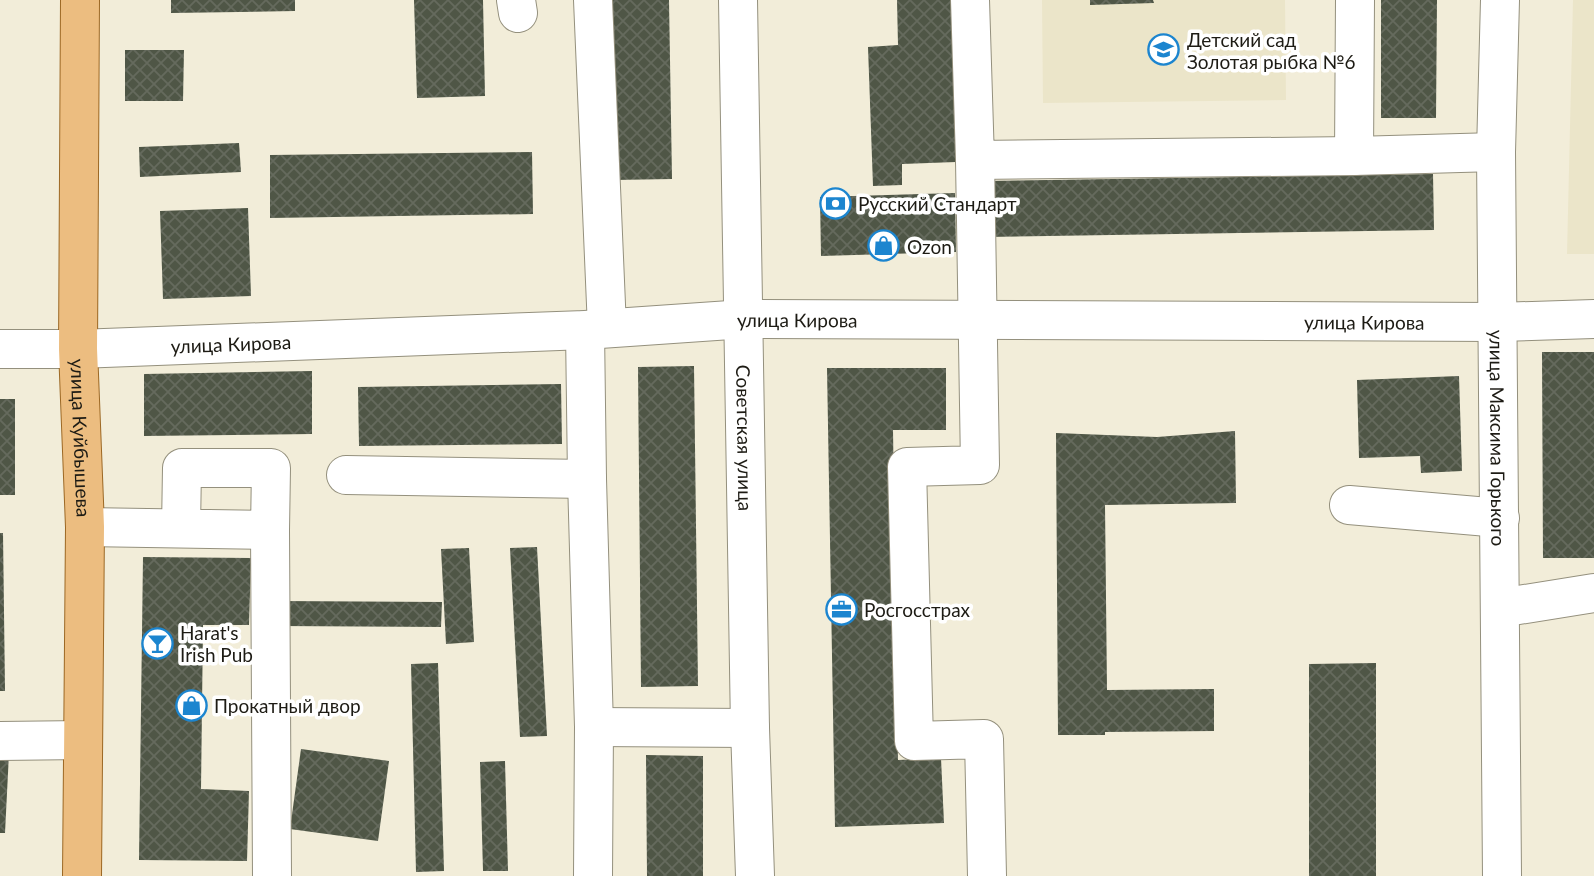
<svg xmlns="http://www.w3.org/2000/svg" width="1594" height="876" viewBox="0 0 1594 876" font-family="Lato,sans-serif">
	<defs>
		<pattern id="building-cross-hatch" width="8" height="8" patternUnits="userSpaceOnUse" patternTransform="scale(1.75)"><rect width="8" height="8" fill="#4f5646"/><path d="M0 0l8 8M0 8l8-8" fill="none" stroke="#656a5d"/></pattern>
	</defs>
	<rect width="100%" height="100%" fill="#f2edd9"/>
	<g fill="#ebe5c9">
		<path d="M 1042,0 L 1285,0 L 1286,100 L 1043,103 Z"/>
		<path d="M 1573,0 L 1594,0 L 1594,254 L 1567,254 Z"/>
	</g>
	<g fill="url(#building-cross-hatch)">
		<path d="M 171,0 L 295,0 L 295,11 L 171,13 Z"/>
		<path d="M 414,0 L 483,0 L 485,96 L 417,98 Z"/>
		<path d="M 612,0 L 669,0 L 672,179 L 614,180 Z"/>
		<path d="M 897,0 L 951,0 L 956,162 L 902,164 L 902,185 L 873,186 L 868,47 L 898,45 Z"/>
		<path d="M 1090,0 L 1153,0 L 1154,3 L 1090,5 Z"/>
		<path d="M 1381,0 L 1437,0 L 1436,118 L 1381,118 Z"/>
		<path d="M 125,50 L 184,50 L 183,101 L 125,101 Z"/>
		<path d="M 239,143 L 241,172 L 140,177 L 139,147 Z"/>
		<path d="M 532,152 L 533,214 L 270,218 L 270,155 Z"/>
		<path d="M 1433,174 L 1434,230 L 985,237 L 984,181 Z"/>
		<path d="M 955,193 L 956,252 L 821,256 L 820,197 Z"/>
		<path d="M 248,208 L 251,296 L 163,299 L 160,211 Z"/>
		<path d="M 1542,352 L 1594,352 L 1594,558 L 1543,558 Z"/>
		<path d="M 694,366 L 698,686 L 641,687 L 638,367 Z"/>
		<path d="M 827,368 L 946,368 L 946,430 L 893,430 L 898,760 L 941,758 L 944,823 L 835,827 Z"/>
		<path d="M 312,371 L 312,434 L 144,436 L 144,374 Z"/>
		<path d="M 1459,376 L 1462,471 L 1421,473 L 1420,456 L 1359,458 L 1357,380 Z"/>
		<path d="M 561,384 L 562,444 L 359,446 L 358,387 Z"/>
		<rect x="0" y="399" width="15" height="96"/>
		<path d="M 1235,431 L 1236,503 L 1105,505 L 1107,690 L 1214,689 L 1214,731 L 1105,732 L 1105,735 L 1058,735 L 1056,433 L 1157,437 Z"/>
		<path d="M 0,533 L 3,533 L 5,691 L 0,691 Z"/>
		<path d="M 537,547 L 547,736 L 520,737 L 510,548 Z"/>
		<path d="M 469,548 L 474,642 L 446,644 L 441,549 Z"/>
		<path d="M 143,557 L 251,558 L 249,625 L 203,625 L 201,789 L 249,791 L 247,861 L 139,860 Z"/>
		<path d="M 278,601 L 442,602 L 441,627 L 278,626 Z"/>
		<path d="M 438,663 L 444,871 L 416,872 L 411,664 Z"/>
		<path d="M 1376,663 L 1376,876 L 1309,876 L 1309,664 Z"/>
		<path d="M 301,749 L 389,761 L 378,841 L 290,829 Z"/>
		<path d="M 0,753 L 9,753 L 5,833 L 0,833 Z"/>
		<path d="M 646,755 L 703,756 L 703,876 L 647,876 Z"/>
		<path d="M 505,761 L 508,871 L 483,871 L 480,762 Z"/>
	</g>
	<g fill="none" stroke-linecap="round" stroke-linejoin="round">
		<defs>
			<g id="minor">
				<path d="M 516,0 L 518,13"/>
				<path d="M 593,0 L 607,328"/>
				<path id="s1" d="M 738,0 L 750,728 L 755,876"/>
				<path d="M 970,0 L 975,160 L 1354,156 L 1496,152"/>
				<path id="s2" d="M 1500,0 L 1496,152 L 1502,876"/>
				<path d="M 1354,156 L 1355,0"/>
				<path d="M 975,160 L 980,465 L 907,467 L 914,741 L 984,739 L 987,876"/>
				<path d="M 585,330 L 587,479 L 594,727 L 593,876"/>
				<path id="s3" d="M 0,349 L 78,349 L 585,330 L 745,319 L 1498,322 L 1594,319"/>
				<path d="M 346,475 L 587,479"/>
				<path d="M 1349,505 L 1500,518"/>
				<path d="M 85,527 L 270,530 L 271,468 L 182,468 L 181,528"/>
				<path d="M 270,530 L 272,876"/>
				<path d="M 1500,608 L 1594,593"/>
				<path d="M 594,727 L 750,728"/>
				<path d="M 0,741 L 83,740"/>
			</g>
			<g id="major">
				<path id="s4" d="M 80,0 L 78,349 L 85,527 L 82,876"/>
			</g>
		</defs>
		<use href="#minor" stroke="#94907d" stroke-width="40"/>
		<use href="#major" stroke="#9c6824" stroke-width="40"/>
		<use href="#minor" stroke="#fff" stroke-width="38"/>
		<use href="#major" stroke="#ecbd80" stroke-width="38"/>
	</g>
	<defs>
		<symbol id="school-ring" viewBox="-11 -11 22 22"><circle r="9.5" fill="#fff" stroke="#1c85cf" stroke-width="1.5"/><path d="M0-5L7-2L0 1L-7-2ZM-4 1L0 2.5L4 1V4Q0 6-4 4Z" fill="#1c85cf"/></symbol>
		<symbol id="bank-ring" viewBox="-11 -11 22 22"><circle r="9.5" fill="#fff" stroke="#1c85cf" stroke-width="1.5"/><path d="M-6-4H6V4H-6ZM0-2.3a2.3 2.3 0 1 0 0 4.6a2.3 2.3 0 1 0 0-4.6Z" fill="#1c85cf"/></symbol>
		<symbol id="shop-ring" viewBox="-11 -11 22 22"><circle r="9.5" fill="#fff" stroke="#1c85cf" stroke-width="1.5"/><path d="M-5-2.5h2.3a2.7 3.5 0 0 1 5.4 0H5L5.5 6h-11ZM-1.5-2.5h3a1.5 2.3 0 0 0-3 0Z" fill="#1c85cf"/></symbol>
		<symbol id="office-ring" viewBox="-11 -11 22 22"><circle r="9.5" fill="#fff" stroke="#1c85cf" stroke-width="1.5"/><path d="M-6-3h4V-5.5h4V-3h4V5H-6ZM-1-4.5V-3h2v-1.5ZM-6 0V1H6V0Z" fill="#1c85cf"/></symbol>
		<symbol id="bar-ring" viewBox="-11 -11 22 22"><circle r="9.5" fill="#fff" stroke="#1c85cf" stroke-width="1.5"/><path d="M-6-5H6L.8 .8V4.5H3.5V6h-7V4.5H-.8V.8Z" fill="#1c85cf"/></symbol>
	</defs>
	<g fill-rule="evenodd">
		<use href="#school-ring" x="1146" y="32" width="35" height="35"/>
		<use href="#bank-ring" x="818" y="186" width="35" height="35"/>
		<use href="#shop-ring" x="866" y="228" width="35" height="35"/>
		<use href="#office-ring" x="824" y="592" width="35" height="35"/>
		<use href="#bar-ring" x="140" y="626" width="35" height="35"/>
		<use href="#shop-ring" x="174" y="688" width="35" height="35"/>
	</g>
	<g text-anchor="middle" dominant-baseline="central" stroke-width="7" stroke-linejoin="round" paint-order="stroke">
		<g font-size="19" fill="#1d1b14" stroke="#fff" text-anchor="start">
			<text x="1187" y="39">Детский сад<tspan x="1187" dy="22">Золотая рыбка №6</tspan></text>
			<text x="858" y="203">Русский Стандарт</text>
			<text x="907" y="246">Ozon</text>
			<text x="864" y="609">Росгосстрах</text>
			<text x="180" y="632">Harat's<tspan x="180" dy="22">Irish Pub</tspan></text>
			<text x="214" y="705">Прокатный двор</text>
		</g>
		<g font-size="19" fill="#1d1b14" stroke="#fff">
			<text stroke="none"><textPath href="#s3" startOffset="798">улица Кирова</textPath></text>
			<text stroke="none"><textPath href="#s3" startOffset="1365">улица Кирова</textPath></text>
			<text stroke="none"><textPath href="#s3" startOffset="231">улица Кирова</textPath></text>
			<text stroke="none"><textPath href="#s4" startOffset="438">улица Куйбышева</textPath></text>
			<text stroke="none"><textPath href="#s1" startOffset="438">Советская улица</textPath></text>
			<text stroke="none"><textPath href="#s2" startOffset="438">улица Максима Горького</textPath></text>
		</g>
	</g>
</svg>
